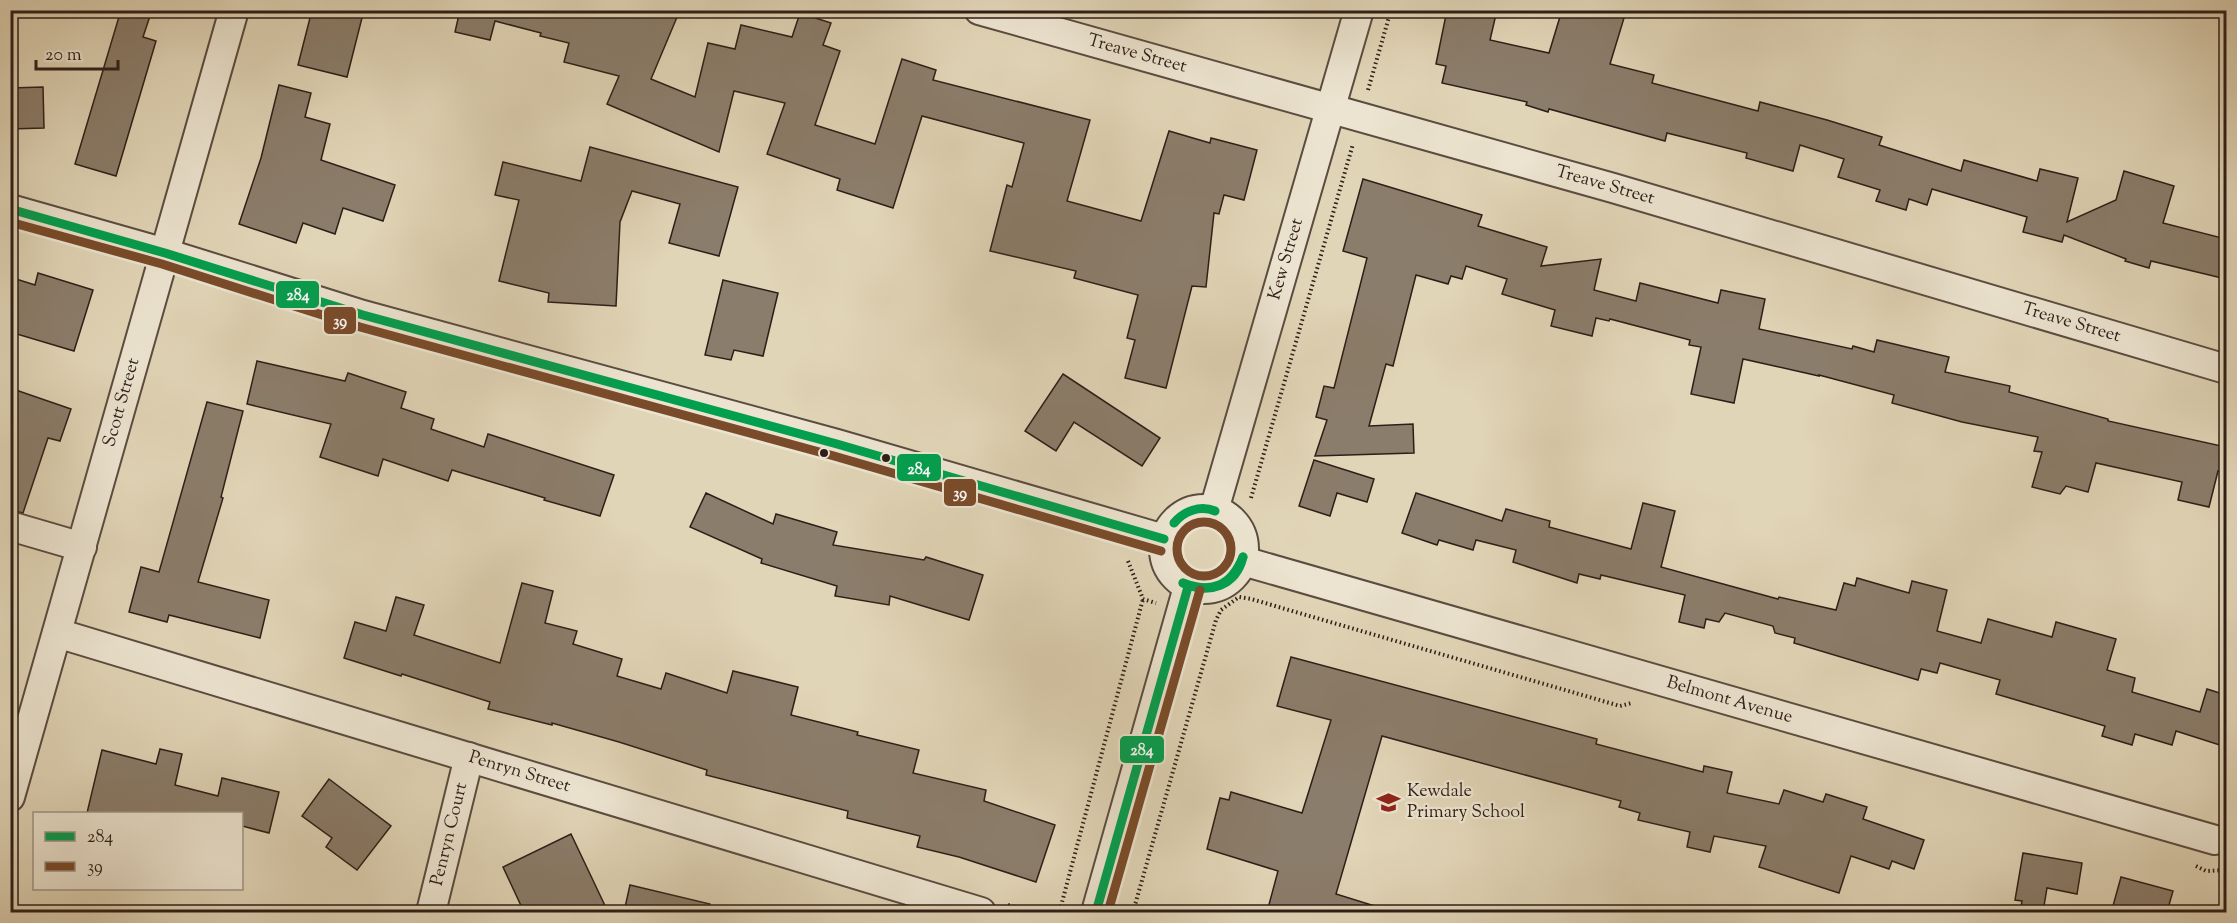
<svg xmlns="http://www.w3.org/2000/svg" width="2237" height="923" viewBox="0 0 2237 923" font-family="'Sorts Mill Goudy',serif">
	<rect width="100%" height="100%" fill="#e1d5b7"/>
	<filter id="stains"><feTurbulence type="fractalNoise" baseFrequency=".00333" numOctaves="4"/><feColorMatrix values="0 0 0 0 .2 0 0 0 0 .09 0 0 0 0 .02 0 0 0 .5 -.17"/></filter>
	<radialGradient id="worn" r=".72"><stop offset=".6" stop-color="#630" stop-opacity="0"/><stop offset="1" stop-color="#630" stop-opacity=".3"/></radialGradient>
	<g fill="#8b7d6b" stroke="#2e1e18" stroke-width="1.5">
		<path d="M 121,10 L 152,10 L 143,37 L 156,41 L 116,176 L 75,164 Z"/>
		<path d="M 312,10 L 364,10 L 347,77 L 298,65 Z"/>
		<path d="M 460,10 L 680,10 L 651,79 L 695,97 L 708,43 L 735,49 L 741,25 L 792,37 L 800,13 L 831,23 L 823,45 L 840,51 L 815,125 L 875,144 L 902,59 L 936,70 L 933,80 L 1090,120 L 1067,201 L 1141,221 L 1169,131 L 1210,143 L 1211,138 L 1257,150 L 1244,200 L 1224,195 L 1219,214 L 1214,213 L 1206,287 L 1192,286 L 1166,388 L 1125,378 L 1135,340 L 1127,338 L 1138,295 L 1074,278 L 1076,271 L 990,251 L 1007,185 L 1012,187 L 1024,143 L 922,116 L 893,208 L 837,190 L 840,179 L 767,154 L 785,103 L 734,91 L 719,152 L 607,104 L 619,76 L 564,62 L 569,43 L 540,36 L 541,33 L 495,21 L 490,40 L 455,32 Z"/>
		<path d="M 1447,10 L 1497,10 L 1490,40 L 1549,53 L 1562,10 L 1600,10 L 1624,18 L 1610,64 L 1654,75 L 1652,83 L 1758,111 L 1760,102 L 1827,120 L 1882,137 L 1879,145 L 1961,171 L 1964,160 L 2037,181 L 2040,169 L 2078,178 L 2067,222 L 2116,200 L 2124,171 L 2174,186 L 2163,223 L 2226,239 L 2226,279 L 2151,261 L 2149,268 L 2125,261 L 2126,259 L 2064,235 L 2062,242 L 2023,232 L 2027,217 L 1932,189 L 1927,205 L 1909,199 L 1906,210 L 1876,201 L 1880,190 L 1838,177 L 1844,159 L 1800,145 L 1793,171 L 1746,158 L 1747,153 L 1667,133 L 1665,141 L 1549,109 L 1548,112 L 1526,105 L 1527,102 L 1442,83 L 1446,66 L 1436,64 Z"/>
		<path d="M 279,85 L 311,93 L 305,117 L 330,124 L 321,160 L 395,185 L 383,221 L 343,208 L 335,234 L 303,223 L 296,243 L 239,224 L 261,158 Z"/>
		<path d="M 43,87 L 44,128 L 10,129 L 10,88 Z"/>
		<path d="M 590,147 L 738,187 L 719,256 L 669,243 L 680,204 L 632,191 L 620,222 L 616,306 L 548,302 L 549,293 L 499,281 L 519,200 L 495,195 L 503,162 L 581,181 Z"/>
		<path d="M 1363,179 L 1482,215 L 1478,226 L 1547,247 L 1541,266 L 1601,259 L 1594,290 L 1636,301 L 1640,283 L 1718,303 L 1721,290 L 1765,299 L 1759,329 L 1852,349 L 1853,346 L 1874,352 L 1877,340 L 1949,357 L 1945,372 L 2010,386 L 2009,392 L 2108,419 L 2108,421 L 2226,447 L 2226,473 L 2218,471 L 2209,507 L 2178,500 L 2182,482 L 2096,463 L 2088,492 L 2066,486 L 2060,494 L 2032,487 L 2042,452 L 2034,451 L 2038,437 L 1962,422 L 1892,403 L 1894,395 L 1819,375 L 1819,376 L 1743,359 L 1734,403 L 1691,394 L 1701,347 L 1689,345 L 1690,340 L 1610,319 L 1609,321 L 1596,318 L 1592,336 L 1551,326 L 1555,310 L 1502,294 L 1507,279 L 1466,266 L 1462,279 L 1451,276 L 1448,284 L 1416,275 L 1393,366 L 1386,364 L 1369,426 L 1413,424 L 1414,453 L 1315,456 L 1327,420 L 1316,417 L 1324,386 L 1334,388 L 1367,258 L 1343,251 Z"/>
		<path d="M 38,273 L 93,290 L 74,351 L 10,332 L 10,277 L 35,285 Z"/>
		<path d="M 723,280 L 778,293 L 763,356 L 734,350 L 731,360 L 705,355 Z"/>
		<path d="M 257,361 L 345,381 L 348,373 L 406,392 L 401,408 L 434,419 L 431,429 L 484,447 L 488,434 L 614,475 L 600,516 L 544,500 L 545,498 L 452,470 L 448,481 L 383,459 L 378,476 L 320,457 L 331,424 L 247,404 Z"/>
		<path d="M 1063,374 L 1160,438 L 1142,466 L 1074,422 L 1056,451 L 1025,431 Z"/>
		<path d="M 10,388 L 71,409 L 60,441 L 48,438 L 23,513 L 10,510 Z"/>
		<path d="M 207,402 L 243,411 L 221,497 L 223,498 L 198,582 L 269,600 L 260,638 L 169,615 L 167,622 L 129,612 L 141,567 L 159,572 Z"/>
		<path d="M 1314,460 L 1374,479 L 1367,502 L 1337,493 L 1330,516 L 1299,506 Z"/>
		<path d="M 706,493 L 773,524 L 776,514 L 837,532 L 833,545 L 924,560 L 926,557 L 983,575 L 969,620 L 890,596 L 889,605 L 835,596 L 837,586 L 761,563 L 762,559 L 690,527 Z"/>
		<path d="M 1416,493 L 1502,521 L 1506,509 L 1550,521 L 1549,527 L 1631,549 L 1643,503 L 1675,511 L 1661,567 L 1778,599 L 1779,597 L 1836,610 L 1844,583 L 1855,586 L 1857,578 L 1909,593 L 1912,581 L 1947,590 L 1937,631 L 1981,643 L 1988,619 L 2052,637 L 2056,622 L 2116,639 L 2107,670 L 2135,678 L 2132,692 L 2200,712 L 2207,689 L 2226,695 L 2226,747 L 2176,731 L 2172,745 L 2135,734 L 2132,745 L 2102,736 L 2105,726 L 1996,694 L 2000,680 L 1940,663 L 1937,673 L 1921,669 L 1918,680 L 1794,643 L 1795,638 L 1775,633 L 1773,626 L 1725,613 L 1719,622 L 1706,619 L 1704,628 L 1679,622 L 1685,595 L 1601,575 L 1600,579 L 1579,574 L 1577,583 L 1513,562 L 1516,550 L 1476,540 L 1473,550 L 1439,540 L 1437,545 L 1402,533 Z"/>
		<path d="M 522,583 L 553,591 L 545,623 L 577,631 L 573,644 L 622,659 L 617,676 L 661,689 L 666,673 L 727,693 L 733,671 L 798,687 L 791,715 L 858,732 L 857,735 L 919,750 L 913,773 L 986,790 L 984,801 L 1055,825 L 1036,882 L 959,857 L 917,847 L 920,836 L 847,818 L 848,811 L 706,775 L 707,770 L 619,742 L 552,723 L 552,725 L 488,709 L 490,702 L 402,674 L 401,676 L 344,658 L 355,622 L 386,631 L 396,597 L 424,605 L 414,635 L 500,663 Z"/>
		<path d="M 1291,657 L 1597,739 L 1596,744 L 1703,772 L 1704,766 L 1732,772 L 1727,793 L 1779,804 L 1784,790 L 1823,802 L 1826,794 L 1867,807 L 1863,819 L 1924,840 L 1914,869 L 1892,861 L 1889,869 L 1851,856 L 1839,893 L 1759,867 L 1766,846 L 1714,836 L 1710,852 L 1687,847 L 1690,832 L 1638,820 L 1640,813 L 1619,807 L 1621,801 L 1382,736 L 1336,894 L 1378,907 L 1377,912 L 1267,912 L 1278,871 L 1207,849 L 1220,798 L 1229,800 L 1231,792 L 1302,813 L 1331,720 L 1277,706 Z"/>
		<path d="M 160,749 L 182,754 L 175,785 L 218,796 L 222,778 L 279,792 L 269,833 L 242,826 L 242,813 L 87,813 L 102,750 L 156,764 Z"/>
		<path d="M 329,779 L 391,826 L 357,870 L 326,847 L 332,838 L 302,816 Z"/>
		<path d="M 571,834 L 608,912 L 524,912 L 503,867 Z"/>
		<path d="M 2023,853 L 2082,863 L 2077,894 L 2047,888 L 2043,912 L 2020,912 L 2022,901 L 2015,900 Z"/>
		<path d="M 2121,877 L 2173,891 L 2167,912 L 2123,912 L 2113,906 Z"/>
		<path d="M 630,885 L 710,904 L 709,912 L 624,912 Z"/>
	</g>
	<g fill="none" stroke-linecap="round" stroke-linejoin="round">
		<defs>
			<g id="minor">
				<path id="s1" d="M 979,10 L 1613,188 L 2226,369"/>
				<path d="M 10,209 L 165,253 L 363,315 L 837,444 L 1164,539"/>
				<circle cx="1204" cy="549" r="40"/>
				<path id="s2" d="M 1214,510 L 1359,10"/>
				<path d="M 10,526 L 82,547"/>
				<path id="s3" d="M 1243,561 L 2215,840"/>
				<path id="s4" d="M 57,633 L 981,912"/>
				<path id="s5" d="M 10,797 L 234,10"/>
				<path id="s6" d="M 431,912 L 469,757"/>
				<path d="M 1096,912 L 1188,587"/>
			</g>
		</defs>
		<use href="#minor" stroke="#5b4c40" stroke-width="32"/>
		<g stroke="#2e1e18" stroke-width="4" stroke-dasharray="1.5 3" stroke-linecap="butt">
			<path d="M 1368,90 L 1391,10"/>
			<path d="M 1251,498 L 1353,144"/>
			<path d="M 1128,561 L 1143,599 L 1156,603"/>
			<path d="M 2196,866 L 2206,871 L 2226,870"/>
			<path d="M 1008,905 C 1031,912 1038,913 1061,906 L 1143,599"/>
			<path d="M 1133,912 L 1216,620 L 1221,610 L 1239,597 L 1251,599 L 1620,706 L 1632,703"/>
		</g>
		<use href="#minor" stroke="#ece4d0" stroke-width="28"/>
		<defs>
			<g id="bus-1">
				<path d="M 10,209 L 165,253 L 363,315 L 837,444 L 1164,539"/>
				<path d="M 1174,523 C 1184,511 1200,505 1215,511"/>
				<path d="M 1183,583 C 1212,594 1231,586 1243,557"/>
				<path d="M 1183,583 C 1209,595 1236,586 1243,557"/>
				<path d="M 1096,912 L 1188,587"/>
			</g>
			<g id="bus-2">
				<path d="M 10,222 L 162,264 L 360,327 L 834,456 L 1161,551"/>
				<circle cx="1204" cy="549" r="27"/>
				<path d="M 1108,912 L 1200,590"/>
			</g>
		</defs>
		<use href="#bus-1" stroke="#ece4d0" stroke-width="14"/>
		<use href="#bus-2" stroke="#ece4d0" stroke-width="14"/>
		<use href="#bus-1" stroke="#029f4e" stroke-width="9"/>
		<use href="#bus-2" stroke="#7a4b2a" stroke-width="9"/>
	</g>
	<defs>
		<symbol id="school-bare" viewBox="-9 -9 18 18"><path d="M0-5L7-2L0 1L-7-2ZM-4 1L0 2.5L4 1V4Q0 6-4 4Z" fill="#8f2418" stroke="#ece4d0" stroke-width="2.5" paint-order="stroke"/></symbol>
	</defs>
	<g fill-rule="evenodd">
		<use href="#school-bare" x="1372" y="786" width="33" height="33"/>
	</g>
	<g fill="#2e1e18" stroke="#ece4d0" stroke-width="2">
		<circle cx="824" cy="453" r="5"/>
		<circle cx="886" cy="458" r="5"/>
	</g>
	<g text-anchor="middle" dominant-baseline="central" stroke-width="4.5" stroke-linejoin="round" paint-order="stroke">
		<g font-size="18" fill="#2e1e18" stroke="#ece4d0">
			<text stroke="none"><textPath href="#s1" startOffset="164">Treave Street</textPath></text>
			<text stroke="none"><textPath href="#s1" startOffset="650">Treave Street</textPath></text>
			<text stroke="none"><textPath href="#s2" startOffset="261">Kew Street</textPath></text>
			<text stroke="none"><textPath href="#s1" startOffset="1136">Treave Street</textPath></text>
			<text stroke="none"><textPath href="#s5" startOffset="410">Scott Street</textPath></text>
			<text stroke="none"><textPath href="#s3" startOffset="506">Belmont Avenue</textPath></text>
			<text stroke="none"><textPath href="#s4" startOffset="483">Penryn Street</textPath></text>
			<text stroke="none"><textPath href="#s6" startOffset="80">Penryn Court</textPath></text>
		</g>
		<g font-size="18" fill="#2e1e18" stroke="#ece4d0" text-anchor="start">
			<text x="1407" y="792">Kewdale<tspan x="1407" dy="21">Primary School</tspan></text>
		</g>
	</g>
	<g stroke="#ece4d0" stroke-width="2">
		<rect x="275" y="280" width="45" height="29" rx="6" fill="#029f4e"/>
		<rect x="323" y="306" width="34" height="29" rx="6" fill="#7a4b2a"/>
		<rect x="896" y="453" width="46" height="29" rx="6" fill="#029f4e"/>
		<rect x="943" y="478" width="34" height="29" rx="6" fill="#7a4b2a"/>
		<rect x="1119" y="735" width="46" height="29" rx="6" fill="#029f4e"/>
	</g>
	<g font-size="16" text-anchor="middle" font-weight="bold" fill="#fff">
		<text x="298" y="300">284</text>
		<text x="340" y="326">39</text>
		<text x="919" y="474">284</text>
		<text x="960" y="498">39</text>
		<text x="1142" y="755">284</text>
	</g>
	<rect width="2237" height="923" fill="none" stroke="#e1d5b7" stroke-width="36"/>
	<rect x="12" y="12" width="2213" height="899" fill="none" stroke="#2e1e18" stroke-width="3"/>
	<rect x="18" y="18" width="2201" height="887" fill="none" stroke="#2e1e18" stroke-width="1.5"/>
	<rect x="33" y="812" width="210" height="78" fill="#ece4d0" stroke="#a09586" stroke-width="1.5"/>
	<rect x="45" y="832" width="30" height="9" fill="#029f4e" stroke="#a09586" stroke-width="1.5"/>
	<text x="87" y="842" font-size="18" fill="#2e1e18">284</text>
	<rect x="45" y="862" width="30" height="9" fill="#7a4b2a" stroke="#a09586" stroke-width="1.5"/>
	<text x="87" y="872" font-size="18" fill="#2e1e18">39</text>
	<path d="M36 60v9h82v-9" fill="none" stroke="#2e1e18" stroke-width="3"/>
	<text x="45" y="60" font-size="18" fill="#2e1e18" stroke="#ece4d0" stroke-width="4.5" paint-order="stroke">20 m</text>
	<rect width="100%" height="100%" filter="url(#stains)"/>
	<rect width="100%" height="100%" fill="url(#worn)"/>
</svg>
